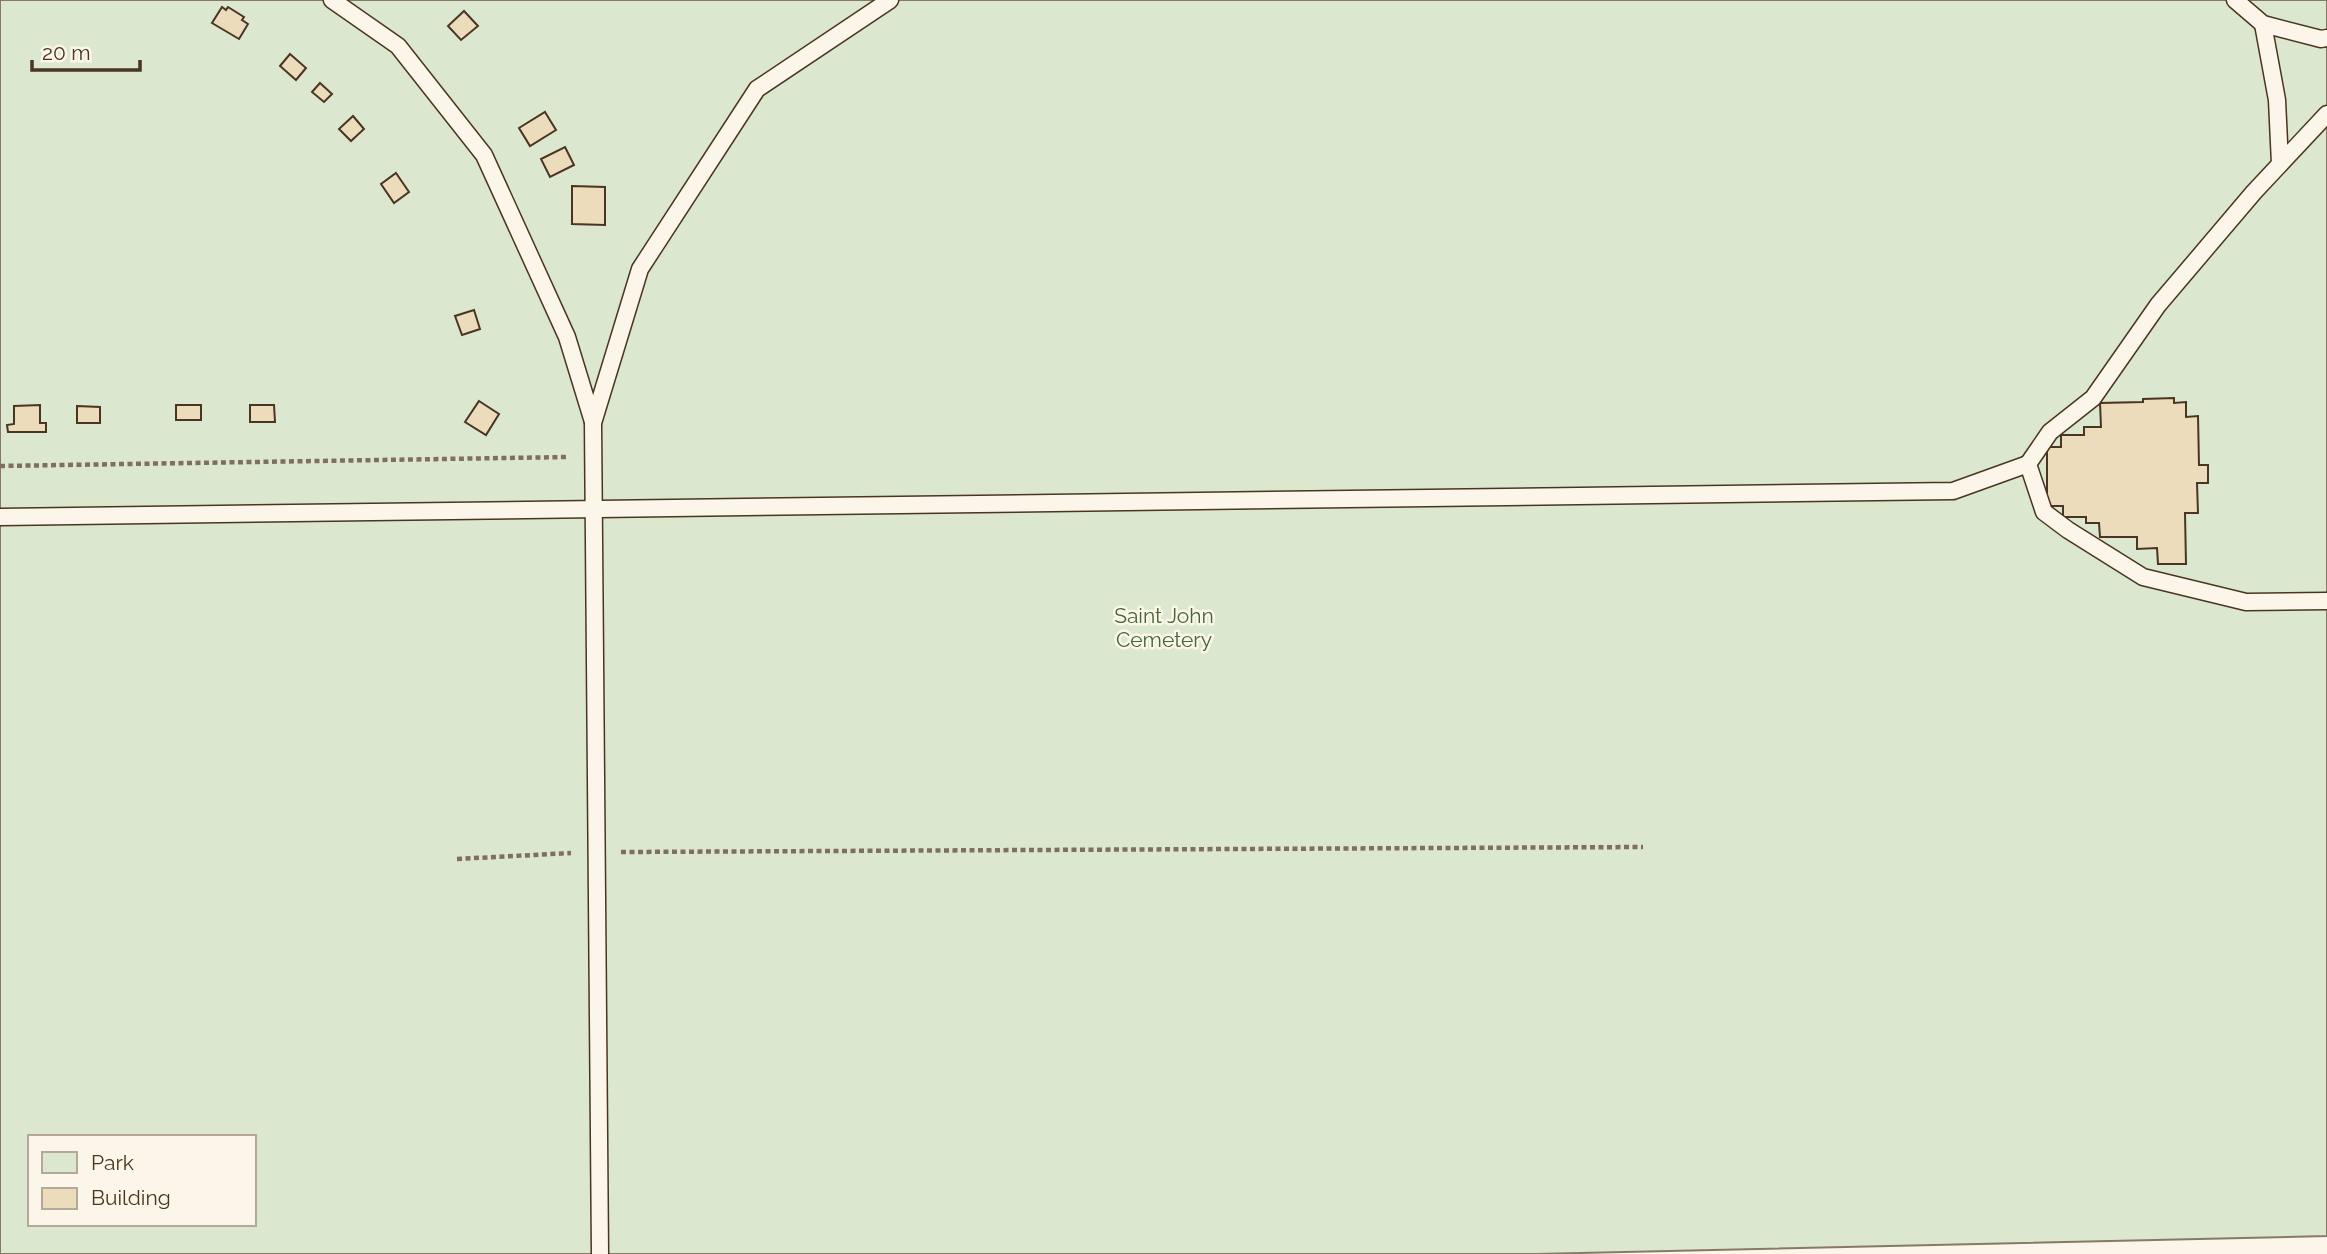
<svg xmlns="http://www.w3.org/2000/svg" width="2327" height="1254" viewBox="0 0 2327 1254" font-family="Raleway,sans-serif">
	<rect width="100%" height="100%" fill="#fbf6e9"/>
	<path fill="#dce7d0" stroke="#887966" stroke-width="2" fill-rule="evenodd" d="M 0,0 L 2327,0 L 2327,1236 L 1536,1254 L 0,1254 ZM 30,1137 L 254,1137 L 254,1224 L 30,1224 Z"/>
	<g fill="#ecdcbc" stroke="#4a3520" stroke-width="2">
		<path d="M 222,7 L 226,10 L 228,7 L 244,17 L 242,20 L 248,24 L 239,39 L 212,23 Z"/>
		<path d="M 464,11 L 478,26 L 461,40 L 448,26 Z"/>
		<path d="M 290,54 L 306,68 L 296,80 L 280,66 Z"/>
		<path d="M 320,83 L 332,94 L 324,102 L 312,92 Z"/>
		<path d="M 545,112 L 556,130 L 530,146 L 519,128 Z"/>
		<path d="M 353,116 L 364,129 L 351,141 L 339,129 Z"/>
		<path d="M 565,147 L 574,165 L 550,177 L 541,159 Z"/>
		<path d="M 396,173 L 409,192 L 394,203 L 381,184 Z"/>
		<path d="M 572,186 L 605,187 L 605,225 L 572,224 Z"/>
		<path d="M 474,310 L 480,329 L 462,335 L 455,316 Z"/>
		<path d="M 2174,398 L 2174,403 L 2186,402 L 2186,417 L 2198,416 L 2199,465 L 2208,465 L 2208,483 L 2197,483 L 2198,513 L 2185,513 L 2186,564 L 2158,564 L 2157,548 L 2137,549 L 2137,537 L 2100,537 L 2099,523 L 2086,523 L 2086,517 L 2063,517 L 2063,506 L 2047,506 L 2047,447 L 2061,447 L 2061,435 L 2084,435 L 2084,427 L 2101,427 L 2100,403 L 2143,402 L 2143,399 Z"/>
		<path d="M 479,401 L 499,414 L 486,435 L 465,422 Z"/>
		<path d="M 40,405 L 40,423 L 46,423 L 46,432 L 8,432 L 7,425 L 14,424 L 14,406 Z"/>
		<rect x="176" y="405" width="25" height="15"/>
		<path d="M 250,405 L 274,405 L 275,422 L 250,422 Z"/>
		<path d="M 77,406 L 100,407 L 100,423 L 77,423 Z"/>
	</g>
	<g fill="none" stroke-linecap="round" stroke-linejoin="round">
		<defs>
			<g id="lane">
				<path d="M 332,0 L 398,46 L 484,155 L 567,337 L 593,422"/>
				<path d="M 2235,0 L 2263,24 L 2321,39 L 2327,38"/>
				<path d="M 2263,24 L 2277,100 L 2280,164"/>
				<path d="M 2327,114 L 2254,192 L 2158,305 L 2093,398 L 2050,432 L 2028,464 L 2044,512 L 2068,530 L 2143,577 L 2246,602 L 2327,601"/>
				<path d="M 0,517 L 1953,491 L 2028,464"/>
				<path d="M 600,1254 L 593,423 L 640,269 L 757,89 L 890,0"/>
			</g>
		</defs>
		<use href="#lane" stroke="#4a3520" stroke-width="19"/>
		<g stroke="#7f6f5c" stroke-width="4.5" stroke-dasharray="5 3.5" stroke-linecap="butt">
			<path d="M 0,466 L 568,457"/>
			<path d="M 621,852 L 1643,847"/>
			<path d="M 457,859 L 571,853"/>
		</g>
		<use href="#lane" stroke="#fbf6e9" stroke-width="16"/>
	</g>
	<g text-anchor="middle" dominant-baseline="central" stroke-width="5" stroke-linejoin="round" paint-order="stroke">
		<g font-size="21" fill="#436837" stroke="#fbf6e9">
			<text x="1164" y="615">Saint John<tspan x="1164" dy="24">Cemetery</tspan></text>
		</g>
	</g>
	<rect x="28" y="1135" width="228" height="91" fill="#fbf6e9" stroke="#b4a999" stroke-width="2"/>
	<rect x="42" y="1152" width="35" height="21" fill="#dce7d0" stroke="#b4a999" stroke-width="2"/>
	<text x="91" y="1170" font-size="21" fill="#4a3520">Park</text>
	<rect x="42" y="1188" width="35" height="21" fill="#ecdcbc" stroke="#b4a999" stroke-width="2"/>
	<text x="91" y="1205" font-size="21" fill="#4a3520">Building</text>
	<path d="M32 60v10h108v-10" fill="none" stroke="#4a3520" stroke-width="3.5"/>
	<text x="42" y="60" font-size="21" fill="#4a3520" stroke="#fbf6e9" stroke-width="5" paint-order="stroke">20 m</text>
</svg>
